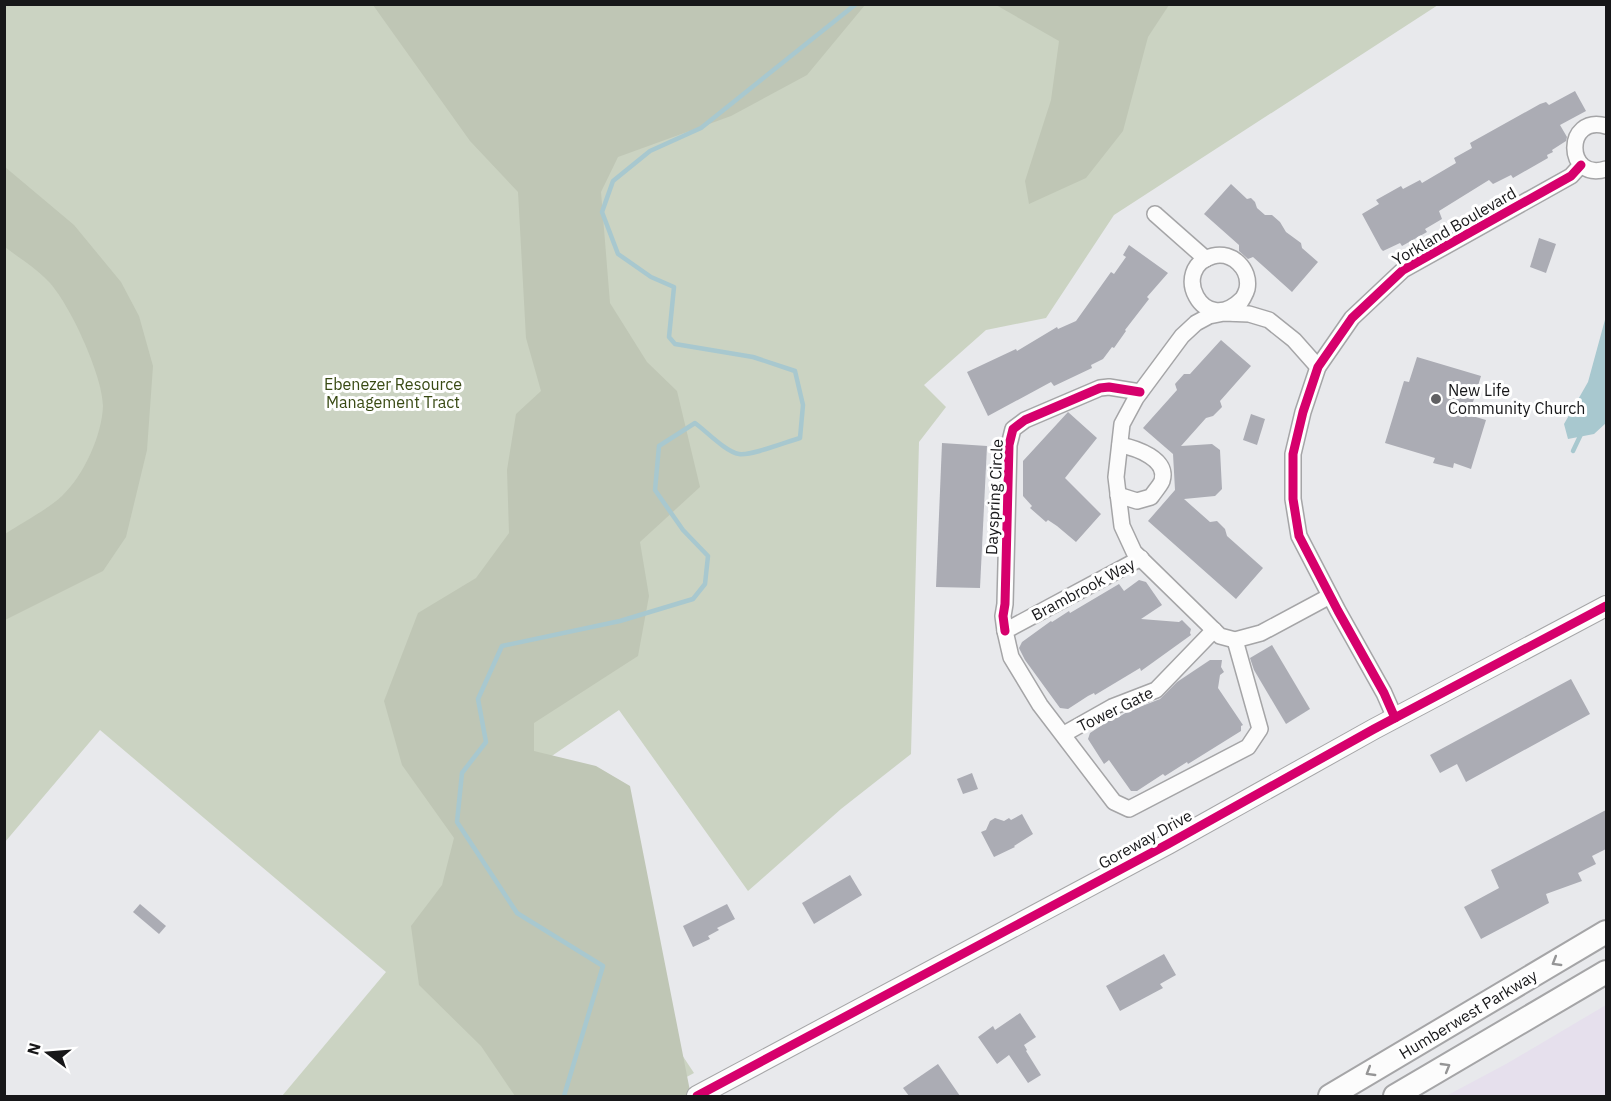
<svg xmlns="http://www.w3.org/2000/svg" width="1611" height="1101" viewBox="0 0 1611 1101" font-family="'IBM Plex Sans',sans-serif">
	<rect width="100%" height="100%" fill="#e8e9ec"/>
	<path fill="#e6e0ed" d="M 1606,1005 L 1606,1096 L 1446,1096 L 1506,1064 Z"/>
	<path fill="#cbd3c2" d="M 5,5 L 1438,5 L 1114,215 L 1046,318 L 986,330 L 924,385 L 946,407 L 919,442 L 911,754 L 841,809 L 748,891 L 619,710 L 505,788 L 694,1073 L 651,1096 L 282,1096 L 386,972 L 100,730 L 5,842 Z"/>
	<g fill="#bfc6b5">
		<path d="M 373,5 L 865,5 L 807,75 L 731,116 L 618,157 L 601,192 L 610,303 L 647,362 L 677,391 L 700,487 L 640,542 L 649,596 L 638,656 L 534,723 L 534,751 L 596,766 L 630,786 L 691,1096 L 515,1096 L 481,1046 L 419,985 L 411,926 L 442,885 L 454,838 L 402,765 L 384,701 L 418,613 L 476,578 L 509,533 L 507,470 L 516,414 L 541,391 L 526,338 L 518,192 L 470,141 Z"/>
		<path d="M 996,5 L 1169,5 L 1148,37 L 1123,131 L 1086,178 L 1029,204 L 1025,181 L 1051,100 L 1059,41 Z"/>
		<path d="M 5,167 L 74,225 L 121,282 L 139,316 L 153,366 L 147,450 L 126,537 L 103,571 L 5,620 L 5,534 C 22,523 48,509 62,496 C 84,475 102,435 103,406 C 103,376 69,302 48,281 C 36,268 19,258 5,247 Z"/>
	</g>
	<path fill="#a8c8cf" d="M 1606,316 L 1606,423 L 1594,434 L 1568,439 L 1564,424 L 1588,382 Z"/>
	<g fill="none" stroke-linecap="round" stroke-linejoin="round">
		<g stroke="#a8c8cf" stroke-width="4.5">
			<path d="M 1573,451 L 1582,432"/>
			<path d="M 564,1096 L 603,966 L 517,913 L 457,822 L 462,773 L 486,742 L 478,699 L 502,646 L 620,621 L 693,599 L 705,584 L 708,556 L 683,530 L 655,490 L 659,446 L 695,423 C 706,431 726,452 739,454 C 751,456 786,442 800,438 L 803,405 L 795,371 L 753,357 L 675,344 L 669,337 L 674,287 L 651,277 L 618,254 L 602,212 L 613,181 L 650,151 L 701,128 L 856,4"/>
		</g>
	</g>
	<g fill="#abacb4">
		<path d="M 1575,91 L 1586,111 L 1560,125 L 1567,137 L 1566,141 L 1552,150 L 1553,152 L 1547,155 L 1548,158 L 1513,178 L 1511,175 L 1493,184 L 1489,180 L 1439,211 L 1442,219 L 1425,229 L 1427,232 L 1402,246 L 1400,243 L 1383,251 L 1381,249 L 1362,214 L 1379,204 L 1376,200 L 1401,186 L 1403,189 L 1420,180 L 1422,183 L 1456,163 L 1454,158 L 1472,148 L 1470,143 L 1540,104 L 1546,102 L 1549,105 Z"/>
		<path d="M 1231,184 L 1247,199 L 1251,198 L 1255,202 L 1257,208 L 1265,215 L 1272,215 L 1280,222 L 1286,232 L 1301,243 L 1302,248 L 1318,262 L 1292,292 L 1253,257 L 1248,259 L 1239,251 L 1239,245 L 1204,214 Z"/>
		<path d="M 1539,238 L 1556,244 L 1546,273 L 1530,267 Z"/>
		<path d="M 1129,245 L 1168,273 L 1147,297 L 1149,299 L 1125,330 L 1126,331 L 1114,348 L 1112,347 L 1103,359 L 1091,365 L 1092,368 L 1054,386 L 1051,382 L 988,416 L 967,372 L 1016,349 L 1017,351 L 1057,327 L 1058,329 L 1076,321 L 1111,272 L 1114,274 L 1126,257 L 1123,255 Z"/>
		<path d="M 1221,340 L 1251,366 L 1220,401 L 1222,407 L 1213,416 L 1206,418 L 1181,446 L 1212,444 L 1220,450 L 1222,489 L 1215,496 L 1184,499 L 1210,522 L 1217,521 L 1225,529 L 1227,536 L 1263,568 L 1236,599 L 1148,521 L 1175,490 L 1173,454 L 1143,428 L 1177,390 L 1175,384 L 1184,374 L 1190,374 Z"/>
		<path d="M 1417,357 L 1481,376 L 1469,415 L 1486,420 L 1471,469 L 1454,463 L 1453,468 L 1433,463 L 1435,458 L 1385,443 L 1404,381 L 1409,382 Z"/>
		<path d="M 1068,412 L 1097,438 L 1065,478 L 1101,514 L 1076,542 L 1057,526 L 1048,520 L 1046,522 L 1030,508 L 1032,506 L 1023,496 L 1023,461 Z"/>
		<path d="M 1251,414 L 1265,419 L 1257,445 L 1243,440 Z"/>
		<path d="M 942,443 L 987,446 L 980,588 L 936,587 Z"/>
		<path d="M 1139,580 L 1146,582 L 1162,605 L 1141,619 L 1179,622 L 1182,620 L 1191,629 L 1190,633 L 1191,635 L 1141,671 L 1140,668 L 1095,695 L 1094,693 L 1088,696 L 1068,709 L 1060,708 L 1025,660 L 1019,648 L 1022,642 L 1051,621 L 1052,622 L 1069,611 L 1070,613 L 1119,584 L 1124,591 Z"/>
		<path d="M 1272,645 L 1310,709 L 1286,724 L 1254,670 L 1250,658 Z"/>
		<path d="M 1210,660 L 1222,660 L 1221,667 L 1224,672 L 1220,675 L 1218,688 L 1243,725 L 1241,726 L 1241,731 L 1188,764 L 1187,762 L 1165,776 L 1163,774 L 1137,791 L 1131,791 L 1109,760 L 1104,764 L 1088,739 L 1090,733 L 1116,716 L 1117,718 L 1127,712 L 1160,699 L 1177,682 Z"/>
		<path d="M 1571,679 L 1590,714 L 1466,782 L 1457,764 L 1440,773 L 1430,755 Z"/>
		<path d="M 972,773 L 978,789 L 963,794 L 957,779 Z"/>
		<path d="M 1606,810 L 1606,849 L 1592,856 L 1596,864 L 1578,873 L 1582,881 L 1546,894 L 1549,903 L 1481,939 L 1464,907 L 1499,888 L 1491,870 Z"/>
		<path d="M 1022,814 L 1033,834 L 1014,846 L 1015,847 L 994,857 L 981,832 L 986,830 L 990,821 L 995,818 L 1004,821 L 1009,818 L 1011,820 Z"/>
		<path d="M 850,875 L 862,895 L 814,924 L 802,903 Z"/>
		<path d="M 140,904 L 166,926 L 159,934 L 133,912 Z"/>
		<path d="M 727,904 L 735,919 L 717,928 L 719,930 L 708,936 L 710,939 L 693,947 L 683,926 Z"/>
		<path d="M 1164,954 L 1176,975 L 1160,984 L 1163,988 L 1120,1011 L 1106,986 Z"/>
		<path d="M 1020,1013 L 1036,1037 L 1024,1045 L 1027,1050 L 1026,1051 L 1041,1075 L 1028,1083 L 1009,1055 L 997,1064 L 978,1037 L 993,1026 L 995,1030 Z"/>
		<path d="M 938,1064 L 960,1096 L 909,1096 L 903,1088 Z"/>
	</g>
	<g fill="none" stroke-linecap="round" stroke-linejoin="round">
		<defs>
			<g id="minor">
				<path d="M 1606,126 C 1564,114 1565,182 1606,169"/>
				<path d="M 1155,214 L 1206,259"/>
				<path d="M 1233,313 C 1238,306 1245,297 1247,289 C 1251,269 1232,251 1213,256 C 1169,268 1203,338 1242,299"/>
				<path d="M 1318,367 L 1294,340 L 1269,320 L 1249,314 L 1224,313 L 1209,316 L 1196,323 L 1182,336 L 1136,398 L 1122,424 L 1116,477 L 1122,526 L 1134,552 L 1220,636 L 1235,640 L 1261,633 L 1330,596"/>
				<path d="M 1118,495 L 1137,501 L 1151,497 C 1154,492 1160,486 1162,481 C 1169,459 1136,448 1120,445"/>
				<path d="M 1141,558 L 1005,631 L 1011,657 L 1040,705 L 1114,802 L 1129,809 L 1248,747 L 1260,729 L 1235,640"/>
				<path d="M 1005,631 L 1003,616 L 1005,604 L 1009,445 L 1013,429 L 1025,420 L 1100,388 L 1109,387 L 1140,392"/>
				<path d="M 1395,718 L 1384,693 L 1338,611 L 1299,536 L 1293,499 L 1293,454 L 1303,412 L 1318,367 L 1352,318 L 1403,270 L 1571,176 L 1581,165"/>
				<path d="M 1064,734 L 1112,707 L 1156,690 L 1214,630"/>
			</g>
			<path id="tertiary" d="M 697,1096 L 1168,844 L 1374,729 L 1606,606"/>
			<g id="secondary">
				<path d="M 1330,1096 L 1606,932"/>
				<path d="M 1395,1096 L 1606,972"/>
			</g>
		</defs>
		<use href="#minor" stroke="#a5a5a7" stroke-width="18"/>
		<use href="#tertiary" stroke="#a5a5a7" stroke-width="22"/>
		<use href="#secondary" stroke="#a5a5a7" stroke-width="26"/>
		<use href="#minor" stroke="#fcfcfc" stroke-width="15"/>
		<use href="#tertiary" stroke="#fcfcfc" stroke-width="20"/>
		<use href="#secondary" stroke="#fcfcfc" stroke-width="22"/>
		<defs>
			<g id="cycleway">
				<path d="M 1005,631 L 1003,616 L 1005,604 L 1009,445 L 1013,429 L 1025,420 L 1100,388 L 1109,387 L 1140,392"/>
				<path d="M 1395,718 L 1384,693 L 1338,611 L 1299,536 L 1293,499 L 1293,454 L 1303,412 L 1318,367 L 1352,318 L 1403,270 L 1571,176 L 1581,165"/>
				<path d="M 697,1096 L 1168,844 L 1374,729 L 1606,606"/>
			</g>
		</defs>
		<use href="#cycleway" stroke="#fff" stroke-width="13"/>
		<use href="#cycleway" stroke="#d6006c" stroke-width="9"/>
	</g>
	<defs><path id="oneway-chevron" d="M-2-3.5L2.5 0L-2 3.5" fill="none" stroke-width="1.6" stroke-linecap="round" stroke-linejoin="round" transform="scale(1.5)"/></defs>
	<g stroke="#959596">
		<use href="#oneway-chevron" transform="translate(1556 962) rotate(149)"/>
		<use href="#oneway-chevron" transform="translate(1446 1067) rotate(-30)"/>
		<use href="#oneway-chevron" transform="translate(1370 1072) rotate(149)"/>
	</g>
	<circle fill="#606063" stroke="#fff" stroke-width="2" cx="1436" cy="399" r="6"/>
	<g text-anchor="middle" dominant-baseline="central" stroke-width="6" stroke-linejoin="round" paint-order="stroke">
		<g font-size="16" fill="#171719" stroke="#fff">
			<text transform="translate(1454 226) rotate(-30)">Yorkland Boulevard</text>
			<text transform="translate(994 497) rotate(-87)">Dayspring Circle</text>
			<text transform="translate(1083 589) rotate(-28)">Brambrook Way</text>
			<text transform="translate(1115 709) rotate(-26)">Tower Gate</text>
			<text transform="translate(1145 839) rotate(-29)">Goreway Drive</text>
			<text transform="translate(1468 1014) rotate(-31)">Humberwest Parkway</text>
		</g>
		<g font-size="16" fill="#384913" stroke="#fff">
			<text x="393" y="384">Ebenezer Resource<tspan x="393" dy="18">Management Tract</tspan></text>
		</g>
		<g font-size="16" fill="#171719" stroke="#fff" text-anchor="start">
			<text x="1448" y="390">New Life<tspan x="1448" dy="18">Community Church</tspan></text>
		</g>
	</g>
	<rect width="1611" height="1101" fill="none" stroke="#171719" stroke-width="12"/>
	<g transform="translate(48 1053) rotate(286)" stroke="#ffffff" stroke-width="4.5" paint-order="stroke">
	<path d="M0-4.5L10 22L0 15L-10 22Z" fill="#171719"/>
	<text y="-9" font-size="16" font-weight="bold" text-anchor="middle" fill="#171719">N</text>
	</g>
</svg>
